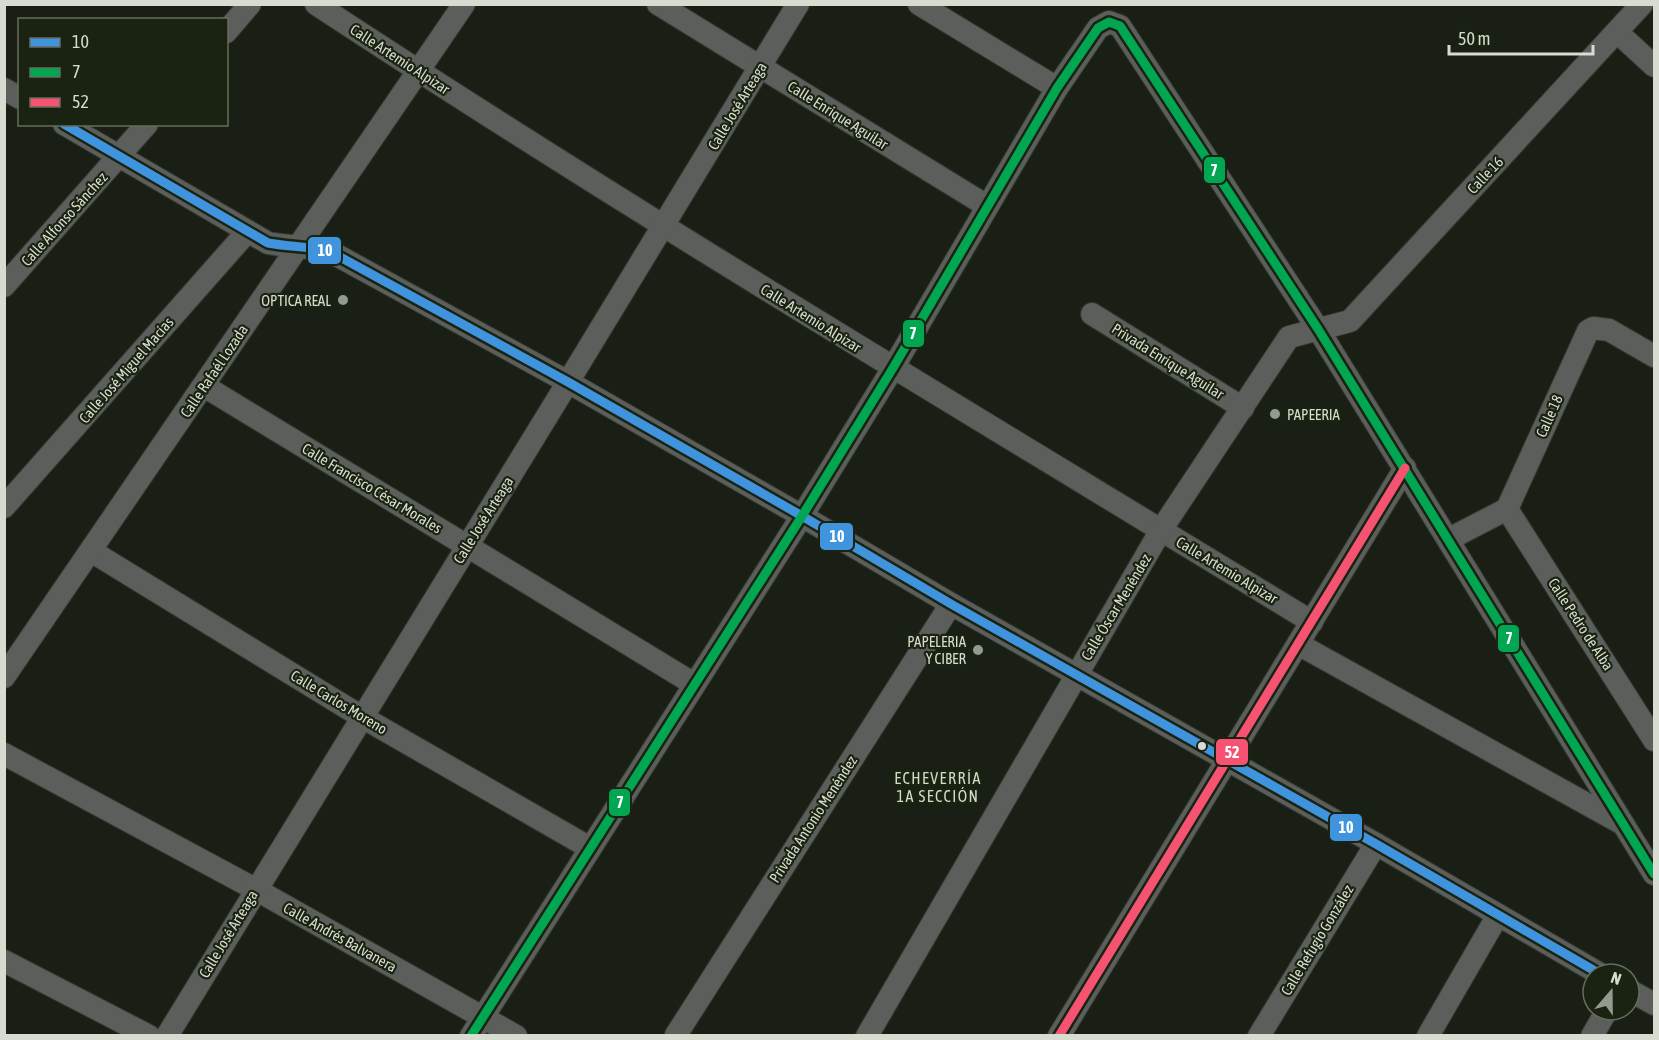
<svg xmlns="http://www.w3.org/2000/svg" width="1659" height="1040" viewBox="0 0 1659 1040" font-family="'Asap Condensed',sans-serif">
	<rect width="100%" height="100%" fill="#1a1f15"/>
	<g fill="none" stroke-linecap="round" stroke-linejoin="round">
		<defs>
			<g id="minor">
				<path d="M 316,4 C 643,219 978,418 1312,622"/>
				<path d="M 658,4 L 987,206"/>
				<path d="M 919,4 L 1057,88"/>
				<path d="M 226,32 L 250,4"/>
				<path d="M 1617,32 L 1654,66"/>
				<path d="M 4,89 L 20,98"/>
				<path d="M 64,124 L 268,243 C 289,247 309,246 331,252 L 568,382 L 802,516 L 951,604 L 1376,844 L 1600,974"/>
				<path d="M 4,286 L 147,124"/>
				<path d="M 1092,314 L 1243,408"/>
				<path d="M 204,386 L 694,684"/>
				<path d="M 4,507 L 247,232"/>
				<path d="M 1507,509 L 1654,740"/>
				<path d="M 1449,539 L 1507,509 L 1588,331 L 1593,328 L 1609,330 L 1654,356"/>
				<path d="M 91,551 L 362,717 L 590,848"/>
				<path d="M 1298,644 L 1621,823"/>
				<path d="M 4,677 L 464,4"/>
				<path d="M 4,754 L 255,889 L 516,1036"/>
				<path d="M 4,961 L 149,1036"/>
				<path d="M 1629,990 L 1654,1004"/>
				<path d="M 676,1035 L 951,604"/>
				<path d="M 167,1036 L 568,382 L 798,4"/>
				<path d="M 471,1036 L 802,516 L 893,368 L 1057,88 L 1098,28 L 1109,22 L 1120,26 L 1318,329 L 1654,874"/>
				<path d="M 867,1036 L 1161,530 L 1289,337 L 1350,321 L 1642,4"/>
				<path d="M 1059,1036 L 1405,468"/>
				<path d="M 1259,1036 L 1376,844"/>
				<path d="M 1428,1036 L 1498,915"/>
				<path d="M 1592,1036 L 1607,1010"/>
			</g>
		</defs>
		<use href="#minor" stroke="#343930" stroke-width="24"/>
		<use href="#minor" stroke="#5b5e5a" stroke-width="22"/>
		<defs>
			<path id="bus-1" d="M 64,124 L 268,243 C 289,247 309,246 331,252 L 568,382 L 802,516 L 951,604 L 1376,844 L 1600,974"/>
			<path id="bus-2" d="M 471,1036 L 802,516 L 893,368 L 1057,88 L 1098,28 L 1109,22 L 1120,26 L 1318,329 L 1654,874"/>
			<path id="bus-3" d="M 1059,1036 L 1405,468"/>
		</defs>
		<use href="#bus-1" stroke="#1a2311" stroke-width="14"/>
		<use href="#bus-2" stroke="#1a2311" stroke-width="14"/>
		<use href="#bus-3" stroke="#1a2311" stroke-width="14"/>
		<use href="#bus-1" stroke="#4094de" stroke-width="9"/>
		<use href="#bus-2" stroke="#00a651" stroke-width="9"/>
		<use href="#bus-3" stroke="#f65372" stroke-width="9"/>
	</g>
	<g fill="#949a8f" stroke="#1a2311" stroke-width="2">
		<circle cx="343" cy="300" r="6"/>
		<circle cx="1275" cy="414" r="6"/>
		<circle cx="978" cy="650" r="6"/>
	</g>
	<circle fill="#d6dcd0" stroke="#1a2311" stroke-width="2" cx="1202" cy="746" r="5"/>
	<g text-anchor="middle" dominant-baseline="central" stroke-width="4.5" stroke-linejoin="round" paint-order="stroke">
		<g font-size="15" fill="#d6dcd0" stroke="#1a2311">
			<text transform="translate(400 59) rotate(33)">Calle Artemio Alpizar</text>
			<text transform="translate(737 106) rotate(-59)">Calle José Arteaga</text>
			<text transform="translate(838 115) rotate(32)">Calle Enrique Aguilar</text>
			<text transform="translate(1485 175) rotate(-47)">Calle 16</text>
			<text transform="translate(64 219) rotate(-48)">Calle Alfonso Sánchez</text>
			<text transform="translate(811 318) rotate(32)">Calle Artemio Alpizar</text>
			<text transform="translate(1168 361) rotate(32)">Privada Enrique Aguilar</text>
			<text transform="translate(126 370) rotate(-49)">Calle José Miguel Macías</text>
			<text transform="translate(214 371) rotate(-56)">Calle Rafaél Lozada</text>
			<text transform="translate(1549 416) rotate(-66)">Calle 18</text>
			<text transform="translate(372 488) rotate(31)">Calle Francisco César Morales</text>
			<text transform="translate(483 520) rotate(-58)">Calle José Arteaga</text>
			<text transform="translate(1227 570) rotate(31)">Calle Artemio Alpizar</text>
			<text transform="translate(1116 607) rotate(-59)">Calle Óscar Menéndez</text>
			<text transform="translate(1581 624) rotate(57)">Calle Pedro de Alba</text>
			<text transform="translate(339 702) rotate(31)">Calle Carlos Moreno</text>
			<text transform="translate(813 819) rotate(-57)">Privada Antonio Menéndez</text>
			<text transform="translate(228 934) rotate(-59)">Calle José Arteaga</text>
			<text transform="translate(340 937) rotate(29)">Calle Andrés Balvanera</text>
			<text transform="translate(1317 940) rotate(-59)">Calle Refugio González</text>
		</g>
		<g font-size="15" fill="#d6dcd0" stroke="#1a2311" text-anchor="end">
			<text x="331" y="300">OPTICA REAL</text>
			<text x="1287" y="414" text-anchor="start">PAPEERIA</text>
			<text x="966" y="641">PAPELERIA<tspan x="966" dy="17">Y CIBER</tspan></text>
		</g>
		<g font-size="16" letter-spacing="1.5" fill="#d0dcc5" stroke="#1a2311">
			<text x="938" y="778">ECHEVERRÍA<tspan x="938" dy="18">1A SECCIÓN</tspan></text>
		</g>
	</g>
	<g stroke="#1a2311" stroke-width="2">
		<rect x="1203" y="156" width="23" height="28" rx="6" fill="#00a651"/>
		<rect x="307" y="236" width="35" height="29" rx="6" fill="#4094de"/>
		<rect x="902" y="319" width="23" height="29" rx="6" fill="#00a651"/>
		<rect x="819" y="522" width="35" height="29" rx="6" fill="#4094de"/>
		<rect x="1497" y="624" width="23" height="29" rx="6" fill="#00a651"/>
		<rect x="1215" y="738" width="34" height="28" rx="6" fill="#f65372"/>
		<rect x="608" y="788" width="23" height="29" rx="6" fill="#00a651"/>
		<rect x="1329" y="813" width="34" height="29" rx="6" fill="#4094de"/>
	</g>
	<g font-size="16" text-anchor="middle" font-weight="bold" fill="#fff">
		<text x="1214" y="176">7</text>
		<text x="325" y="256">10</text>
		<text x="913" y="339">7</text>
		<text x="837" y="542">10</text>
		<text x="1509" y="644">7</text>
		<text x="1232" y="758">52</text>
		<text x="620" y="808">7</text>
		<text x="1346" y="833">10</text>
	</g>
	<rect width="1659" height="1040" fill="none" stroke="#d6dcd0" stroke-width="12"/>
	<rect x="18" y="18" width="210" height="108" fill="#1a2311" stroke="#656d5d" stroke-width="1.5"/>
	<rect x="30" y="38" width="30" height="9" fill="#4094de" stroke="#656d5d" stroke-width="1.5"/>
	<text x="72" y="48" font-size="18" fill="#d6dcd0">10</text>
	<rect x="30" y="68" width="30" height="9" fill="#00a651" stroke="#656d5d" stroke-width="1.5"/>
	<text x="72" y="78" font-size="18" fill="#d6dcd0">7</text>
	<rect x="30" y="98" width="30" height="9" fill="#f65372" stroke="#656d5d" stroke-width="1.5"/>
	<text x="72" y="108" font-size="18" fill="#d6dcd0">52</text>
	<g transform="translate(1611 992) rotate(20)"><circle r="28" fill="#1a2311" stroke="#656d5d" stroke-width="1.5"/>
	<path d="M0-4.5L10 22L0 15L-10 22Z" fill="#949a8f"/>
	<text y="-9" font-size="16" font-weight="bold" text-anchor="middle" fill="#d6dcd0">N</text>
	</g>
	<path d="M1449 45v9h144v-9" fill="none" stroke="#d6dcd0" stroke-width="3"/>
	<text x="1458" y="45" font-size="18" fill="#d6dcd0" stroke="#1a2311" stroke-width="4.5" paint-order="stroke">50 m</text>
</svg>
